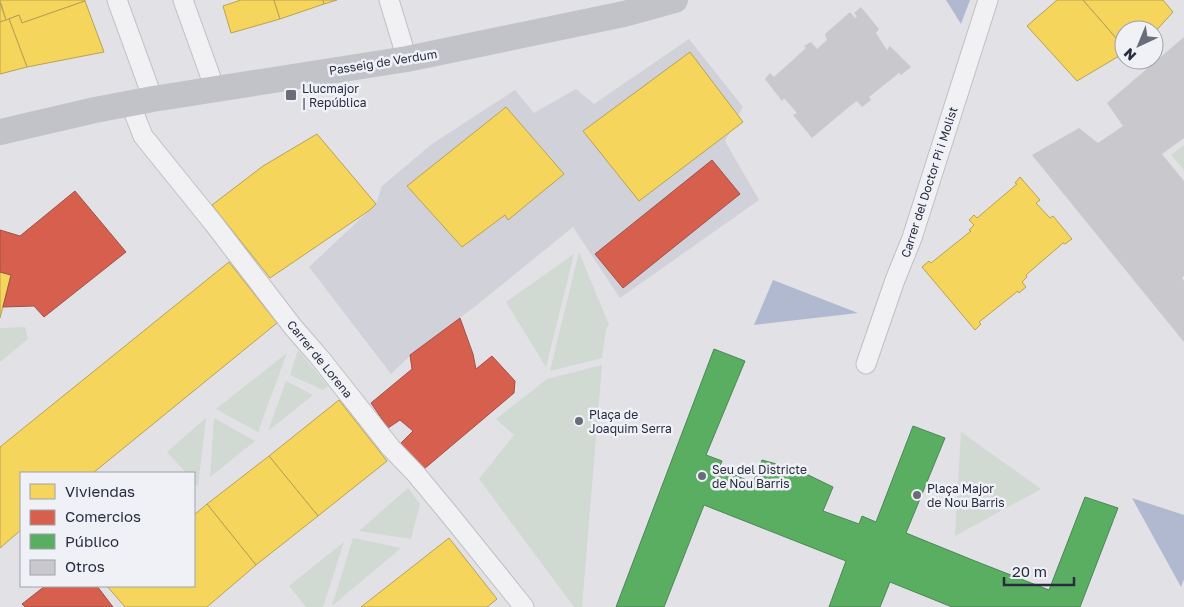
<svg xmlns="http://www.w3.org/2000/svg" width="1184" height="607" viewBox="0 0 1184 607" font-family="'Golos Text',sans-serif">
	<rect width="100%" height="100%" fill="#e2e2e6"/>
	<path fill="#d0d1d9" d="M 689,39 L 743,107 L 725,141 L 759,200 L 620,298 L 573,227 L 477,305 L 415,351 L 391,374 L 309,267 L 376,204 L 382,186 L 432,144 L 515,90 L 534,113 L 576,89 L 594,104 Z"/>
	<g fill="#d0d9d2">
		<path d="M 1184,145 L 1184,170 L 1171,155 Z"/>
		<path d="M 579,252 L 609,325 L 606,329 L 602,358 L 550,371 Z"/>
		<path d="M 574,254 L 546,367 L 506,302 Z"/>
		<path d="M 25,327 L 28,339 L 0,362 L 0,328 Z"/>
		<path d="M 298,350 L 328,386 L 323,390 L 290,375 Z"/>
		<path d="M 287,353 L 258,432 L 216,409 Z"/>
		<path d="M 602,365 L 582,607 L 574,607 L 479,479 L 514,435 L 496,419 L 547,379 Z"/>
		<path d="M 286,381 L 313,395 L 268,431 Z"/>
		<path d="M 206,418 L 198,487 L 194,482 L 194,473 L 186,473 L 167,452 Z"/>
		<path d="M 214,418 L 255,441 L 210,477 Z"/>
		<path d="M 961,432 L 1041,489 L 955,536 Z"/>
		<path d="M 408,488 L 420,504 L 411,539 L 359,531 Z"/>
		<path d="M 353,538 L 401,548 L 332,606 Z"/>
		<path d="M 344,542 L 323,607 L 306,607 L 289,586 Z"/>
	</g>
	<g fill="#b1b9d0">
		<path d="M 946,0 L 970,0 L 961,24 Z"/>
		<path d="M 773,280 L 858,313 L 754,325 Z"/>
		<path d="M 1132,498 L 1184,515 L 1184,579 L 1181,587 Z"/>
	</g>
	<g fill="#f6d55c" stroke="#b8a253">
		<path d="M 0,0 L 85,0 L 85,1 L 22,23 L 19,15 L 6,20 Z"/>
		<path d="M 241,0 L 274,0 L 280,19 L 231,33 L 223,6 Z"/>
		<path d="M 274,0 L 323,0 L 324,4 L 280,19 Z"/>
		<path d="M 323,0 L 337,0 L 324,4 Z"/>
		<path d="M 1057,0 L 1083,0 L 1124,47 L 1124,53 L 1077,81 L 1027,26 Z"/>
		<path d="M 1083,0 L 1163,0 L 1173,12 L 1154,33 L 1154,30 L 1124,30 L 1124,47 Z"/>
		<path d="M 85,1 L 104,52 L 27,67 L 9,19 L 19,15 L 22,23 Z"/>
		<path d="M 0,3 L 6,20 L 0,22 Z"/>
		<path d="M 9,19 L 27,67 L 0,74 L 0,22 Z"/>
		<path d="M 690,52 L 743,122 L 639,201 L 583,131 Z"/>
		<path d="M 506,107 L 564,174 L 508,220 L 505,215 L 462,247 L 407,186 Z"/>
		<path d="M 317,134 L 376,204 L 370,210 L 270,278 L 212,205 L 263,166 Z"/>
		<path d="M 1020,177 L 1040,200 L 1036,203 L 1050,218 L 1053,216 L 1072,239 L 1065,244 L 1063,243 L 1026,275 L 1027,277 L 1022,282 L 1026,287 L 1019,293 L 1018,291 L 979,322 L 981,324 L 975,330 L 922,267 L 929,261 L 931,263 L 971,231 L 969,230 L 974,225 L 969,220 L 974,215 L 977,218 L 1017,184 L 1015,183 Z"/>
		<path d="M 229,262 L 277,323 L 93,473 L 21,473 L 21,530 L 0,548 L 0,447 Z"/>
		<path d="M 0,272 L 11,275 L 0,318 Z"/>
		<path d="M 339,400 L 387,461 L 318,516 L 269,456 Z"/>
		<path d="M 269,456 L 318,516 L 256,565 L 207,504 Z"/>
		<path d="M 207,504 L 256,565 L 207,607 L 125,607 L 107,586 L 194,586 L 194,515 Z"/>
		<path d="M 449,538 L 497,599 L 487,607 L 361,607 Z"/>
	</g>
	<g fill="#d6604d" stroke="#a25049">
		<path d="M 712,160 L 740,194 L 623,288 L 595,254 Z"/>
		<path d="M 75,191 L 126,252 L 44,317 L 34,306 L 3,307 L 11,275 L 0,272 L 0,230 L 20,236 Z"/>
		<path d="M 460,318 L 473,354 L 476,369 L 492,356 L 515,381 L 514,393 L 424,469 L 399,445 L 413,431 L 400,420 L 388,428 L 371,403 L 412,369 L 410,355 Z"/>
		<path d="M 45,586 L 97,586 L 113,607 L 25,607 L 22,604 Z"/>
	</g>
	<path fill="#5aae61" stroke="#4b8757" d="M 714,349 L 745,361 L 706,455 L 722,461 L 719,468 L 753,483 L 762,460 L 798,470 L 833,487 L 823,511 L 859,524 L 862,516 L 876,522 L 913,426 L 945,438 L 906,533 L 975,561 L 1049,590 L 1085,497 L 1118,508 L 1080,607 L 952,607 L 890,582 L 880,607 L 829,607 L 846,561 L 704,505 L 664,607 L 616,607 Z"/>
	<g fill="#c8c8cd">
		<path d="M 861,7 L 879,29 L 876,33 L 887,50 L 890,46 L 911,67 L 901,75 L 899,73 L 869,97 L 871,100 L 862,107 L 857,101 L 850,106 L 812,138 L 793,115 L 797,113 L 784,98 L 782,101 L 765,79 L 770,73 L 774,77 L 806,48 L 804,46 L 811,42 L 817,49 L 827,40 L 825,34 L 850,12 L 855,18 L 857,16 L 854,13 Z"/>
		<path d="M 1184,37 L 1184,138 L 1162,154 L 1184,181 L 1184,276 L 1182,278 L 1184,281 L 1184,342 L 1032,155 L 1079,128 L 1098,143 L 1123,126 L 1107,103 Z"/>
	</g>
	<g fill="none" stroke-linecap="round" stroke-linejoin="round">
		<defs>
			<g id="street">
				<path d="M 117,0 L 153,99"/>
				<path d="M 183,0 L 215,89"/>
				<path d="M 389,0 L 407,59"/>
				<path d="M 130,103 L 143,136 L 214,224 L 293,327 L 320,358 L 391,448 L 416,474 L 450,515 L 524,607"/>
				<path d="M 866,364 L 895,280 L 912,238 L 988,0"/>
			</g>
		</defs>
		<use href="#street" stroke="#c0c0c4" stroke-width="21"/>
		<use href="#street" stroke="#f1f1f3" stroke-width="19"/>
		<path stroke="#c2c3c8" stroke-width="26" d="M 0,132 L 95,110 L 153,99 L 407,59 L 624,14 L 675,0"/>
	</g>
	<g fill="#6a6c79" stroke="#eff1f6" stroke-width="2">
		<rect x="285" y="89" width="12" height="12" rx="2.5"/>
		<circle cx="579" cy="421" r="5"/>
		<circle cx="702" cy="476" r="5"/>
		<circle cx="917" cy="495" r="5"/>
	</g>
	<g text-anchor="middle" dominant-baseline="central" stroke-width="5" stroke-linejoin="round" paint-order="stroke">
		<g font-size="12" fill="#292c3f" stroke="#eff1f6">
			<text transform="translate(383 62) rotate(-9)">Passeig de Verdum</text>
			<text transform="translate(929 182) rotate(-72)">Carrer del Doctor Pi i Molist</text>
			<text transform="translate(320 359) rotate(51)">Carrer de Lorena</text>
		</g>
		<g font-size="12" fill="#292c3f" stroke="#eff1f6" text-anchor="start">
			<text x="302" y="88">Llucmajor<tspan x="302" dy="14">| República</tspan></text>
			<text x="589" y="414">Plaça de<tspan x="589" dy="14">Joaquim Serra</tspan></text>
			<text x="712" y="469">Seu del Districte<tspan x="712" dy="14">de Nou Barris</tspan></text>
			<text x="927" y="488">Plaça Major<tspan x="927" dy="14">de Nou Barris</tspan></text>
		</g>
	</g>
	<rect x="20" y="472" width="175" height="115" fill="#eff1f6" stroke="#a0a2ad"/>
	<rect x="30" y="484" width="25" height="15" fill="#f6d55c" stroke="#a0a2ad"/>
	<text x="65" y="497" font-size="15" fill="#292c3f">Viviendas</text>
	<rect x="30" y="510" width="25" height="15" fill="#d6604d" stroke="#a0a2ad"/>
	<text x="65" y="522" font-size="15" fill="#292c3f">Comercios</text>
	<rect x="30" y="534" width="25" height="15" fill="#5aae61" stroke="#a0a2ad"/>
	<text x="65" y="547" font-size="15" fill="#292c3f">Público</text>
	<rect x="30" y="560" width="25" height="15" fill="#c8c8cd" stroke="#a0a2ad"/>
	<text x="65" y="572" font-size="15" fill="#292c3f">Otros</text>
	<g transform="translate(1139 45) rotate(224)"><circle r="24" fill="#eff1f6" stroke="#a0a2ad"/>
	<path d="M0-4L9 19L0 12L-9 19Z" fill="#6a6c79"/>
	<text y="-8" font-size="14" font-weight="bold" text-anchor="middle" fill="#292c3f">N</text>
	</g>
	<path d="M1004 577v8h70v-8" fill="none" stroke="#292c3f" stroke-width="2.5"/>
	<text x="1012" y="577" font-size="15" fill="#292c3f" stroke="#eff1f6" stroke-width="4" paint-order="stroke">20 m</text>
</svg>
